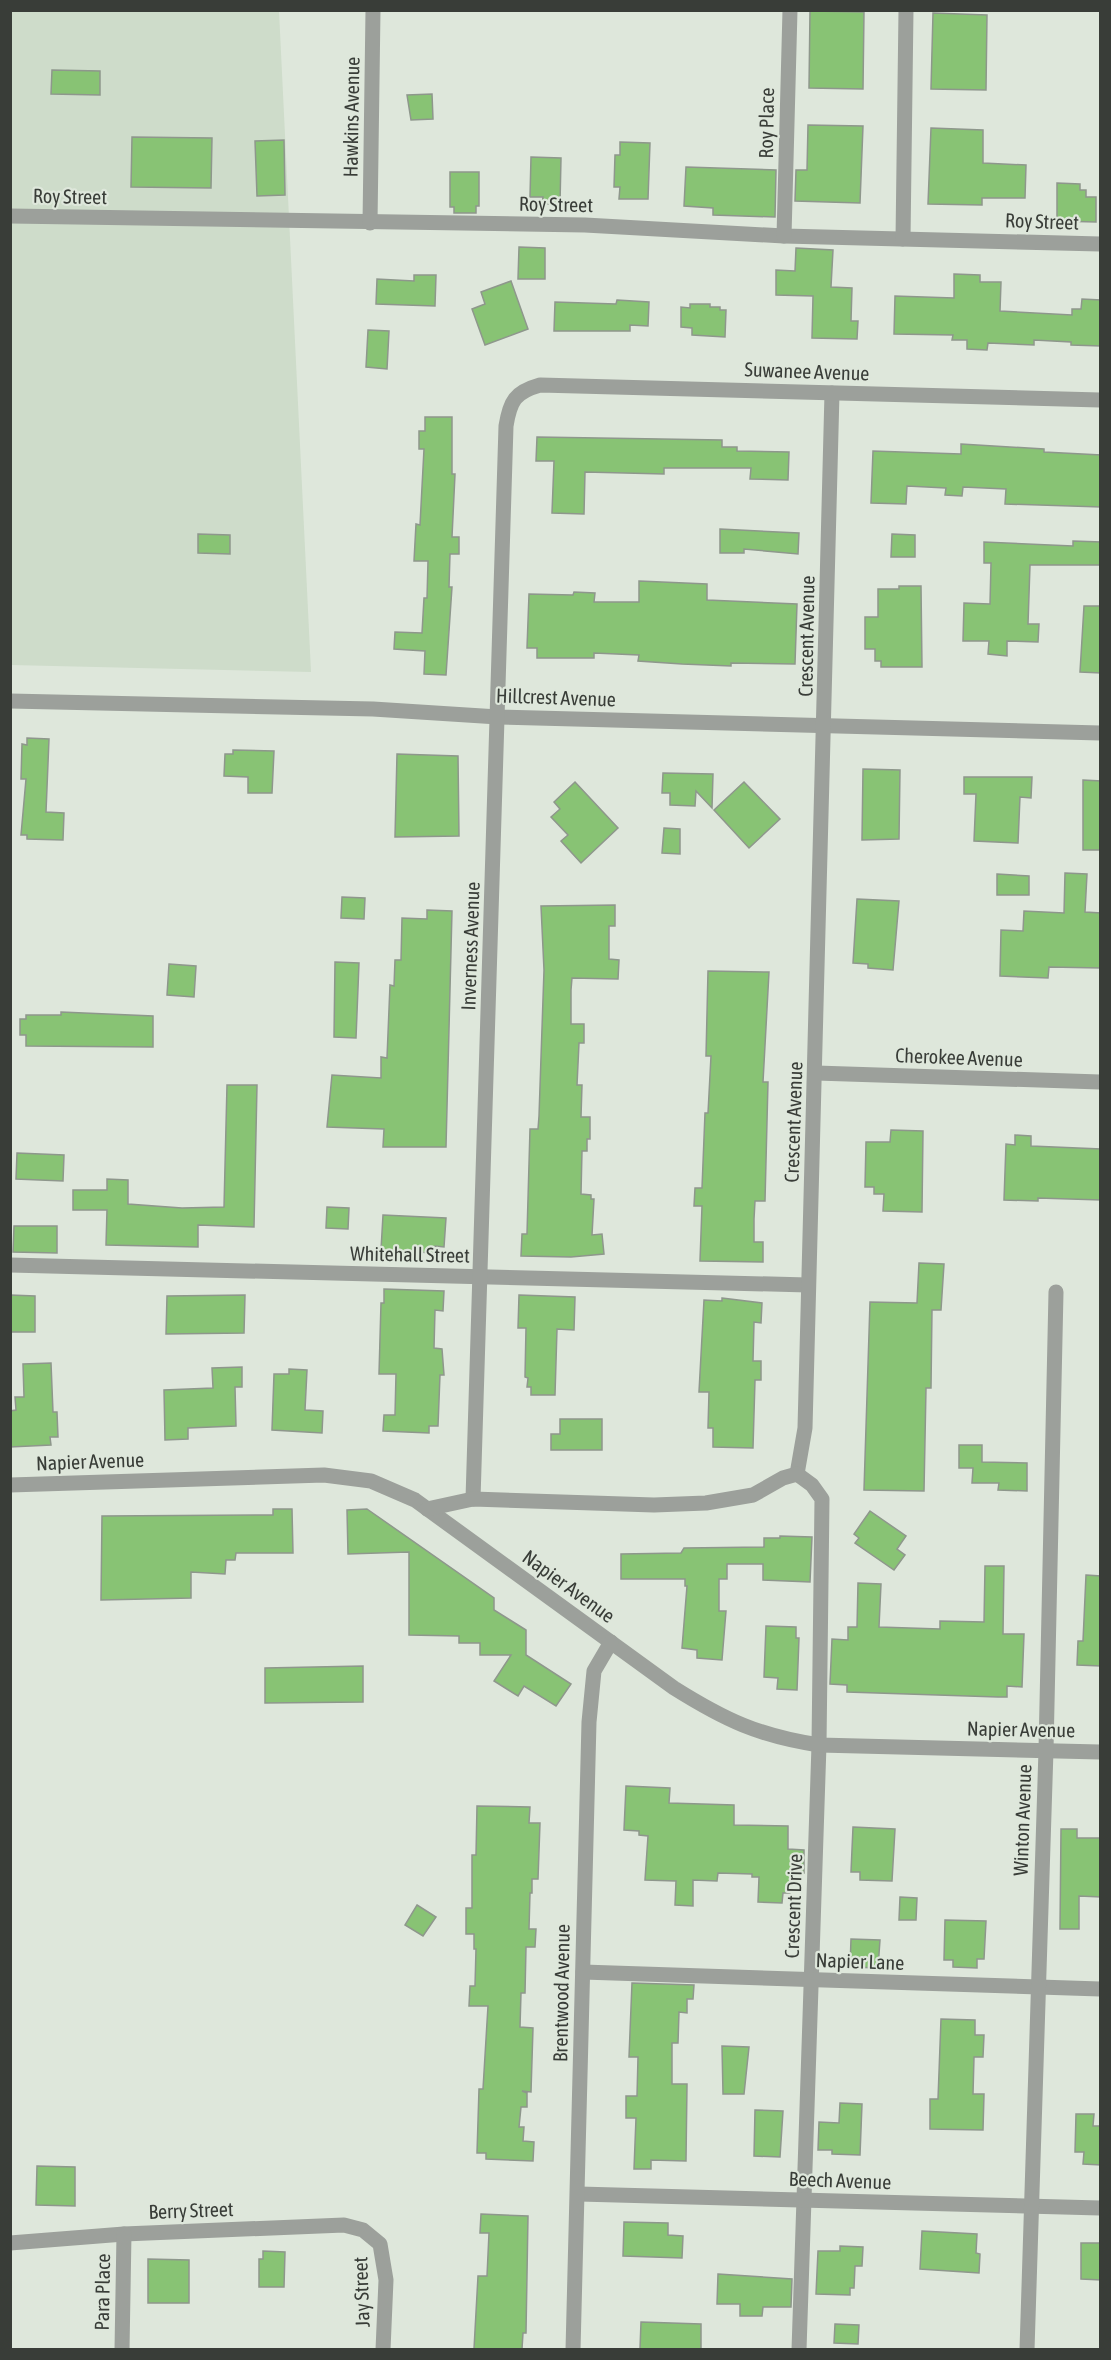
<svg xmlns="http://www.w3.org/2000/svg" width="1111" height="2360" viewBox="0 0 1111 2360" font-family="'Asap Condensed',sans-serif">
	<rect width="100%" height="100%" fill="#dee7db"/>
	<path fill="#cedcca" d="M 11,11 L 279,11 L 311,672 L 11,665 Z"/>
	<g fill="#88c374" stroke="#8e978c" stroke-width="1.5">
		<path d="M 810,11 L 864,12 L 863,89 L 809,88 Z"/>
		<path d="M 933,13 L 987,15 L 986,90 L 931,89 Z"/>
		<path d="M 52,70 L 100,71 L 100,95 L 51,94 Z"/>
		<path d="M 432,94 L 433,119 L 411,120 L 407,95 Z"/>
		<path d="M 808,125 L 863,126 L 860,203 L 795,201 L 796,170 L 807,170 Z"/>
		<path d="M 931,128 L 983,130 L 983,163 L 1026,165 L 1025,198 L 982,198 L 982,205 L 928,204 Z"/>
		<path d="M 132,137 L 212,138 L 211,188 L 131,187 Z"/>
		<path d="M 284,140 L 285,195 L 257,196 L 255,141 Z"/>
		<path d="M 620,142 L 650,143 L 648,199 L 619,199 L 620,187 L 614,187 L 615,155 L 620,155 Z"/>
		<path d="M 531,157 L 561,158 L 560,204 L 542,204 L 543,197 L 530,197 Z"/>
		<path d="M 686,167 L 776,170 L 775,217 L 713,215 L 713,208 L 684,206 Z"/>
		<path d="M 450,172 L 479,172 L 479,206 L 476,206 L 476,213 L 454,213 L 454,207 L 450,207 Z"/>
		<path d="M 1057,183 L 1080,184 L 1080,190 L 1086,190 L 1086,197 L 1096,197 L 1096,222 L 1057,221 Z"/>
		<path d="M 519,247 L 545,248 L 545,279 L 518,279 Z"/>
		<path d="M 796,248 L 833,250 L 831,287 L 852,288 L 851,321 L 858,321 L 857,339 L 812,338 L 813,296 L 776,295 L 776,270 L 795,271 Z"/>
		<path d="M 954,274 L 980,275 L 980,282 L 1001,282 L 1000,311 L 1072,315 L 1072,309 L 1081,309 L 1082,299 L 1101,300 L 1101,346 L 1071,345 L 1071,342 L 1034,340 L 1034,345 L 988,343 L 987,350 L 967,349 L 967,340 L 952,340 L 953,335 L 894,334 L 895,296 L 954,298 Z"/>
		<path d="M 414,275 L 436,275 L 435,306 L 376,304 L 377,279 L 414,281 Z"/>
		<path d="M 511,281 L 528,329 L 485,345 L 472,309 L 485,304 L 481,292 Z"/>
		<path d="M 617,300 L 649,302 L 648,326 L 630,325 L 630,331 L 554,331 L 555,302 L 616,304 Z"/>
		<path d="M 690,304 L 710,304 L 710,307 L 720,307 L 720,310 L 726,310 L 725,337 L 692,335 L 692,328 L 681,327 L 681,307 L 690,308 Z"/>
		<path d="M 368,330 L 389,331 L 387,369 L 366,367 Z"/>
		<path d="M 425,417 L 452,417 L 452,474 L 455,474 L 452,537 L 459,537 L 459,554 L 450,554 L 449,587 L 452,587 L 446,675 L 424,674 L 425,651 L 394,649 L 395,632 L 422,633 L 424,598 L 427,598 L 428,561 L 414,561 L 416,524 L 420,525 L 424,449 L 419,449 L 419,431 L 425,431 Z"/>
		<path d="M 537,437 L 722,440 L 722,447 L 737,447 L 737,451 L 789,452 L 788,480 L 750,479 L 751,468 L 664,468 L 664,474 L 585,472 L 584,514 L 552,513 L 554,461 L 536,461 Z"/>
		<path d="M 961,444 L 1044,449 L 1044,452 L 1101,455 L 1101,507 L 1005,504 L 1006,489 L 963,487 L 962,496 L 945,495 L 946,488 L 907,486 L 906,504 L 871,503 L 873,451 L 961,454 Z"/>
		<path d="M 720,529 L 799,533 L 798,554 L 744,549 L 744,553 L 720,553 Z"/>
		<path d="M 198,534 L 230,535 L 230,554 L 198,553 Z"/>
		<path d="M 892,534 L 915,535 L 915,557 L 891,557 Z"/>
		<path d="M 1073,541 L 1101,542 L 1101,565 L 1030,565 L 1028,624 L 1039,624 L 1038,642 L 1007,641 L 1007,656 L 988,654 L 989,641 L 963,641 L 964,603 L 990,604 L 991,563 L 984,563 L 984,542 L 1073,546 Z"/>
		<path d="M 639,581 L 707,584 L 707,600 L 797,604 L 795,664 L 731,663 L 731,666 L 682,664 L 638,661 L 639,655 L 594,653 L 594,658 L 537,658 L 537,648 L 527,648 L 529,594 L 573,595 L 574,592 L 595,593 L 594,602 L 639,602 Z"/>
		<path d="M 899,586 L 921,586 L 922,667 L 881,667 L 881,661 L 875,661 L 875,649 L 865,649 L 865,617 L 878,617 L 878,589 L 899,589 Z"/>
		<path d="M 1084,606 L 1101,606 L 1101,673 L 1080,672 Z"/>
		<path d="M 27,738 L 49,739 L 46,812 L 64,813 L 63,840 L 27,839 L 27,835 L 21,835 L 26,779 L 21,779 L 22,744 L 27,745 Z"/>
		<path d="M 233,750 L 274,751 L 272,793 L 248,793 L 248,777 L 224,776 L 225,754 L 233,754 Z"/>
		<path d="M 397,754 L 458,756 L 459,836 L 395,837 Z"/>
		<path d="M 863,769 L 900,770 L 899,839 L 862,840 Z"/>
		<path d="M 663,773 L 713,774 L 712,808 L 696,791 L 695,806 L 670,805 L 670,793 L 662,793 Z"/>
		<path d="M 964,777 L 1032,777 L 1031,798 L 1020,797 L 1018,843 L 974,841 L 976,794 L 964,794 Z"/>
		<path d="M 1083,780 L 1101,781 L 1101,850 L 1083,850 Z"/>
		<path d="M 575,782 L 618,828 L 581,863 L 561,841 L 568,835 L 551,817 L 560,809 L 554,802 Z"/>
		<path d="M 744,782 L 780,819 L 749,848 L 714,810 Z"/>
		<path d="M 664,828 L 680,829 L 680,854 L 662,853 Z"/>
		<path d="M 1065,873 L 1087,874 L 1085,912 L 1101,913 L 1101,968 L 1049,967 L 1048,978 L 1000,976 L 1001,930 L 1023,931 L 1024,911 L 1064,913 Z"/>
		<path d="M 997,874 L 1029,876 L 1029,895 L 997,895 Z"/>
		<path d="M 342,897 L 365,898 L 364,919 L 341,918 Z"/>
		<path d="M 857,899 L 899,901 L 893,970 L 868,968 L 868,964 L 853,963 Z"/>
		<path d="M 615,905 L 615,926 L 609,926 L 609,959 L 619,960 L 618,979 L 572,978 L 571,990 L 571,1024 L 584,1024 L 584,1043 L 579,1043 L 577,1085 L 582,1085 L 581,1117 L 590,1117 L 590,1139 L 587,1139 L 587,1151 L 582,1151 L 581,1194 L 591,1195 L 591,1199 L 594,1199 L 592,1235 L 602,1234 L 604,1254 L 571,1257 L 521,1256 L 522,1234 L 527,1234 L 530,1129 L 538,1129 L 539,1116 L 544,970 L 541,906 Z"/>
		<path d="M 427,910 L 452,911 L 446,1147 L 383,1147 L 384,1129 L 327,1127 L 332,1075 L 381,1078 L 381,1057 L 387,1058 L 390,985 L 394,986 L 395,960 L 401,960 L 402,918 L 427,919 Z"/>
		<path d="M 335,962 L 359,963 L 356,1038 L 334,1037 Z"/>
		<path d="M 169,964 L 196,966 L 194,997 L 167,995 Z"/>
		<path d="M 708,971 L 769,972 L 763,1082 L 768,1082 L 765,1201 L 755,1201 L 754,1219 L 754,1242 L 763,1242 L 763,1262 L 700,1261 L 702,1206 L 694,1206 L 695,1188 L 702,1188 L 705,1113 L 708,1113 L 711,1056 L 706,1056 Z"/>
		<path d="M 61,1012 L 153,1016 L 153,1047 L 26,1046 L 26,1035 L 20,1035 L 20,1019 L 26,1019 L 26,1015 L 61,1015 Z"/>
		<path d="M 227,1085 L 257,1085 L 254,1227 L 198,1225 L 198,1247 L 106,1245 L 107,1210 L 73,1210 L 73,1190 L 107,1190 L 107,1179 L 128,1180 L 128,1204 L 182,1208 L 224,1207 Z"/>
		<path d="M 891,1130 L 923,1131 L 922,1212 L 883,1211 L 884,1194 L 874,1194 L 874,1187 L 865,1187 L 866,1142 L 890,1142 Z"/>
		<path d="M 1015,1135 L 1031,1136 L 1031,1146 L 1101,1149 L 1101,1200 L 1038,1198 L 1038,1201 L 1004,1200 L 1006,1144 L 1015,1145 Z"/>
		<path d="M 17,1153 L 64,1155 L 63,1181 L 16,1179 Z"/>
		<path d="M 327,1207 L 349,1208 L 348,1229 L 326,1228 Z"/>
		<path d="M 383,1215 L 446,1218 L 444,1247 L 435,1246 L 434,1253 L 381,1250 Z"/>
		<path d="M 14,1226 L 57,1226 L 57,1253 L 13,1252 Z"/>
		<path d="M 919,1263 L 944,1264 L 941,1310 L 932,1310 L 931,1388 L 926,1388 L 924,1491 L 864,1490 L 870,1302 L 917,1303 Z"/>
		<path d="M 384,1289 L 444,1291 L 443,1311 L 435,1310 L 434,1348 L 442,1349 L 444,1375 L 440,1375 L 438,1426 L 429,1426 L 429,1433 L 383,1431 L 384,1415 L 395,1415 L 396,1374 L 379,1374 L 381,1303 L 384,1303 Z"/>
		<path d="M 10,1295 L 35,1296 L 35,1332 L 10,1332 Z"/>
		<path d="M 245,1295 L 244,1333 L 166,1334 L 167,1296 Z"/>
		<path d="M 519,1295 L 575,1297 L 574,1330 L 557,1329 L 555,1395 L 531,1395 L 531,1387 L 527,1387 L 528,1378 L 525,1377 L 526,1328 L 518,1328 Z"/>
		<path d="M 722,1298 L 762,1303 L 761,1323 L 754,1322 L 753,1361 L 761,1361 L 761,1380 L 755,1380 L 753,1448 L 713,1447 L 713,1428 L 708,1428 L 709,1392 L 699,1392 L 704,1300 L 722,1301 Z"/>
		<path d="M 51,1363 L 53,1412 L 57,1412 L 58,1437 L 50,1437 L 51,1445 L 10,1447 L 10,1411 L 16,1410 L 15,1397 L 24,1397 L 23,1364 Z"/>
		<path d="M 242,1367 L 242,1387 L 235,1387 L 236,1426 L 188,1428 L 188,1439 L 165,1440 L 164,1390 L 213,1388 L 212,1368 Z"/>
		<path d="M 289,1369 L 307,1370 L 305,1410 L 323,1411 L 322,1433 L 272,1430 L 274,1374 L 289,1374 Z"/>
		<path d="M 560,1419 L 602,1419 L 602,1450 L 551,1450 L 551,1434 L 560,1434 Z"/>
		<path d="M 959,1445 L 982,1445 L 982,1462 L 1027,1463 L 1027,1491 L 998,1490 L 999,1483 L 972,1483 L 973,1468 L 959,1468 Z"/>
		<path d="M 273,1509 L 292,1509 L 293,1553 L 236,1553 L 235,1560 L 226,1560 L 225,1574 L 191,1572 L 191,1598 L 101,1600 L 102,1516 L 273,1515 Z"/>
		<path d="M 367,1509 L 494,1598 L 494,1610 L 526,1630 L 526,1655 L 571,1684 L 556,1706 L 524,1686 L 518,1696 L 494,1681 L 511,1655 L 480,1655 L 480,1643 L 459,1643 L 459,1636 L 409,1635 L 409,1552 L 348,1554 L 347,1510 Z"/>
		<path d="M 870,1511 L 906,1536 L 897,1549 L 905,1555 L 894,1570 L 855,1543 L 859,1538 L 854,1534 Z"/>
		<path d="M 780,1536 L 812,1537 L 810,1582 L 763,1580 L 763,1564 L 727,1564 L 727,1579 L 719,1579 L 719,1611 L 726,1611 L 722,1660 L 697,1658 L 697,1650 L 682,1648 L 687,1586 L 685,1586 L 685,1579 L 621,1579 L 621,1554 L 681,1553 L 684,1548 L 764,1547 L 764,1538 L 780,1538 Z"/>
		<path d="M 985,1566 L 1004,1566 L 1003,1634 L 1024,1634 L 1022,1687 L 1007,1686 L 1007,1697 L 998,1697 L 847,1692 L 847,1685 L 830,1684 L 832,1639 L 848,1640 L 848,1627 L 857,1627 L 858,1583 L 881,1584 L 879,1627 L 940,1629 L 940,1621 L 984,1622 Z"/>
		<path d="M 1086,1575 L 1101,1576 L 1101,1666 L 1077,1665 L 1078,1641 L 1083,1641 Z"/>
		<path d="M 766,1626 L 796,1627 L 796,1638 L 799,1638 L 797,1690 L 777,1689 L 778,1678 L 764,1677 Z"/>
		<path d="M 363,1666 L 363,1702 L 265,1703 L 265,1668 Z"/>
		<path d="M 626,1786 L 670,1788 L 669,1803 L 734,1805 L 734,1825 L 788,1826 L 788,1849 L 804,1850 L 804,1873 L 790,1873 L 790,1893 L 783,1893 L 782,1903 L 758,1902 L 759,1877 L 752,1877 L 752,1874 L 718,1873 L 717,1881 L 693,1880 L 693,1906 L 675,1905 L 676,1881 L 645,1880 L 648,1836 L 639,1835 L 639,1831 L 624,1830 Z"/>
		<path d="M 477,1806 L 530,1807 L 529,1823 L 540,1823 L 538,1879 L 532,1879 L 532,1893 L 530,1893 L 529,1929 L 536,1929 L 535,1947 L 526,1947 L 525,1993 L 521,1993 L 520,2027 L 533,2028 L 531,2092 L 522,2091 L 527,2093 L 527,2107 L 521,2107 L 519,2127 L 524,2127 L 523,2141 L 534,2142 L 533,2161 L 486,2159 L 486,2153 L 477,2153 L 479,2089 L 483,2089 L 488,2006 L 469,2006 L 470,1986 L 475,1986 L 476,1949 L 474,1949 L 474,1934 L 466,1934 L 466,1908 L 472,1908 L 472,1855 L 476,1855 Z"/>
		<path d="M 853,1827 L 895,1829 L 892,1881 L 860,1880 L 860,1872 L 851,1872 Z"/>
		<path d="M 1061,1829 L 1077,1829 L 1077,1838 L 1101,1838 L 1101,1897 L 1079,1896 L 1079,1929 L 1060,1929 Z"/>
		<path d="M 900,1897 L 917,1898 L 916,1920 L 899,1920 Z"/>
		<path d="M 417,1905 L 436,1917 L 423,1936 L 405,1925 Z"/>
		<path d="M 945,1920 L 986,1921 L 984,1959 L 977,1959 L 977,1968 L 953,1967 L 953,1960 L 944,1960 Z"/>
		<path d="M 851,1939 L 880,1940 L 878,1968 L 850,1967 Z"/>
		<path d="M 632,1983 L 694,1985 L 693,1999 L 687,1999 L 687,2013 L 679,2012 L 678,2043 L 672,2043 L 672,2084 L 687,2084 L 686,2161 L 651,2160 L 651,2169 L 634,2169 L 636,2118 L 626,2118 L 626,2096 L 637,2096 L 638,2057 L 629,2057 Z"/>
		<path d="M 941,2019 L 975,2020 L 975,2035 L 984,2035 L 983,2057 L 974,2057 L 973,2094 L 984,2094 L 983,2130 L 930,2129 L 930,2099 L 938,2099 Z"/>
		<path d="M 722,2046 L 749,2047 L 744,2094 L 723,2094 Z"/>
		<path d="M 840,2103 L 862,2104 L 860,2155 L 832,2154 L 832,2150 L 818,2150 L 819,2122 L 839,2123 Z"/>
		<path d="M 755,2110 L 783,2111 L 780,2157 L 754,2156 Z"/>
		<path d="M 1076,2114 L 1094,2114 L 1093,2126 L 1101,2126 L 1101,2165 L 1083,2164 L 1084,2152 L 1075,2152 Z"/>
		<path d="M 37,2166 L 75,2167 L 75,2206 L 36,2205 Z"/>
		<path d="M 481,2214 L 528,2216 L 526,2333 L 523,2333 L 522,2349 L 474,2349 L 478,2276 L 487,2276 L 489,2233 L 480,2233 Z"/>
		<path d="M 624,2222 L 668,2223 L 668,2235 L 683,2236 L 682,2258 L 623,2256 Z"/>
		<path d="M 922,2231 L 977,2234 L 976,2253 L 980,2254 L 979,2273 L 920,2269 Z"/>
		<path d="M 1081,2243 L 1101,2243 L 1101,2280 L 1081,2279 Z"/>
		<path d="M 840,2246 L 863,2247 L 862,2266 L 855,2266 L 854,2288 L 850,2288 L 850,2295 L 816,2294 L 818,2251 L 840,2251 Z"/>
		<path d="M 263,2251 L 285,2252 L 284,2287 L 259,2287 L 259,2259 L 263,2259 Z"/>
		<path d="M 148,2259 L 189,2260 L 189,2303 L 148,2303 Z"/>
		<path d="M 718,2274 L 792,2279 L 791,2307 L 763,2307 L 762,2316 L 740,2316 L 740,2304 L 717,2304 Z"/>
		<path d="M 641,2322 L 701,2324 L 701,2349 L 640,2349 Z"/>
		<path d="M 835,2324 L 859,2325 L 858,2344 L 834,2343 Z"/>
	</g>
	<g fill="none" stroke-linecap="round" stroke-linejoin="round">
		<g stroke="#9ca09b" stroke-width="15">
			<path d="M 10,216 L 585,225 L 784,236 L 1100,244"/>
			<path d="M 370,223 L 373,10"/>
			<path d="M 784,236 L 790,10"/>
			<path d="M 903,239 L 906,10"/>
			<path d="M 10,701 L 373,709 L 498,717 L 1100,733"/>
			<path d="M 816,1073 L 1100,1082"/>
			<path d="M 10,1265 L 808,1285"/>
			<path d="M 797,1474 L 805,1428 L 832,393"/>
			<path d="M 797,1474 L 812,1485 L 822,1499 L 819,1745 L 799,2350"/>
			<path d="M 10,1485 L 324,1475 L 371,1481 L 415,1500 L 674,1688 C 725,1720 759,1736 819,1745 L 1100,1752"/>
			<path d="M 473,1499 L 506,426 C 510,401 515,392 540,385 L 1100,400"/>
			<path d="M 427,1509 L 473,1499 L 654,1505 L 706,1503 L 753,1495 L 783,1478 L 797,1474"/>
			<path d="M 583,1972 L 1100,1989"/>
			<path d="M 579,2194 L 1100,2208"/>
			<path d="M 10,2243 L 124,2234 L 344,2225 L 363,2230 L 380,2244 L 386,2280 L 383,2350"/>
			<path d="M 122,2350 L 124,2234"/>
			<path d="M 573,2350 L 589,1722 L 594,1671 L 611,1642"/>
			<path d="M 1027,2350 L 1046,1750 L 1056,1292"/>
		</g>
	</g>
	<g text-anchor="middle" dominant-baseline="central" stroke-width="4.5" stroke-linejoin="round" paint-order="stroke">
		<g font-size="20" fill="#393d38" stroke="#dee7db">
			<text transform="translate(351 117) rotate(-89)">Hawkins Avenue</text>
			<text transform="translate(766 123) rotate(-89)">Roy Place</text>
			<text transform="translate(70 196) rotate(1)">Roy Street</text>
			<text transform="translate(556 204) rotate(1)">Roy Street</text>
			<text transform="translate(1042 221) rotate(2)">Roy Street</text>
			<text transform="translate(807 371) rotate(2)">Suwanee Avenue</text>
			<text transform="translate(806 636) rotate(-89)">Crescent Avenue</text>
			<text transform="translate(556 697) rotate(2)">Hillcrest Avenue</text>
			<text transform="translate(470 946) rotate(-88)">Inverness Avenue</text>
			<text transform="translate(959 1057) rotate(2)">Cherokee Avenue</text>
			<text transform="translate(793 1122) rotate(-88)">Crescent Avenue</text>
			<text transform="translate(410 1254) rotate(1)">Whitehall Street</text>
			<text transform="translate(90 1461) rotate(-2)">Napier Avenue</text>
			<text transform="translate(569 1586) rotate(36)">Napier Avenue</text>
			<text transform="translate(1021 1729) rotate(1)">Napier Avenue</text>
			<text transform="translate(1022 1820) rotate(-88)">Winton Avenue</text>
			<text transform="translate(793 1906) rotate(-88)">Crescent Drive</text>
			<text transform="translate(860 1961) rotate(2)">Napier Lane</text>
			<text transform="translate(561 1993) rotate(-89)">Brentwood Avenue</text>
			<text transform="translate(840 2180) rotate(2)">Beech Avenue</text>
			<text transform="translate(191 2210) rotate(-2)">Berry Street</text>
			<text transform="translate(102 2292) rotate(-89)">Para Place</text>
			<text transform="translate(361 2292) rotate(-92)">Jay Street</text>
		</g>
	</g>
	<rect width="1111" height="2360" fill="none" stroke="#393d38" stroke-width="24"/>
</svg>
